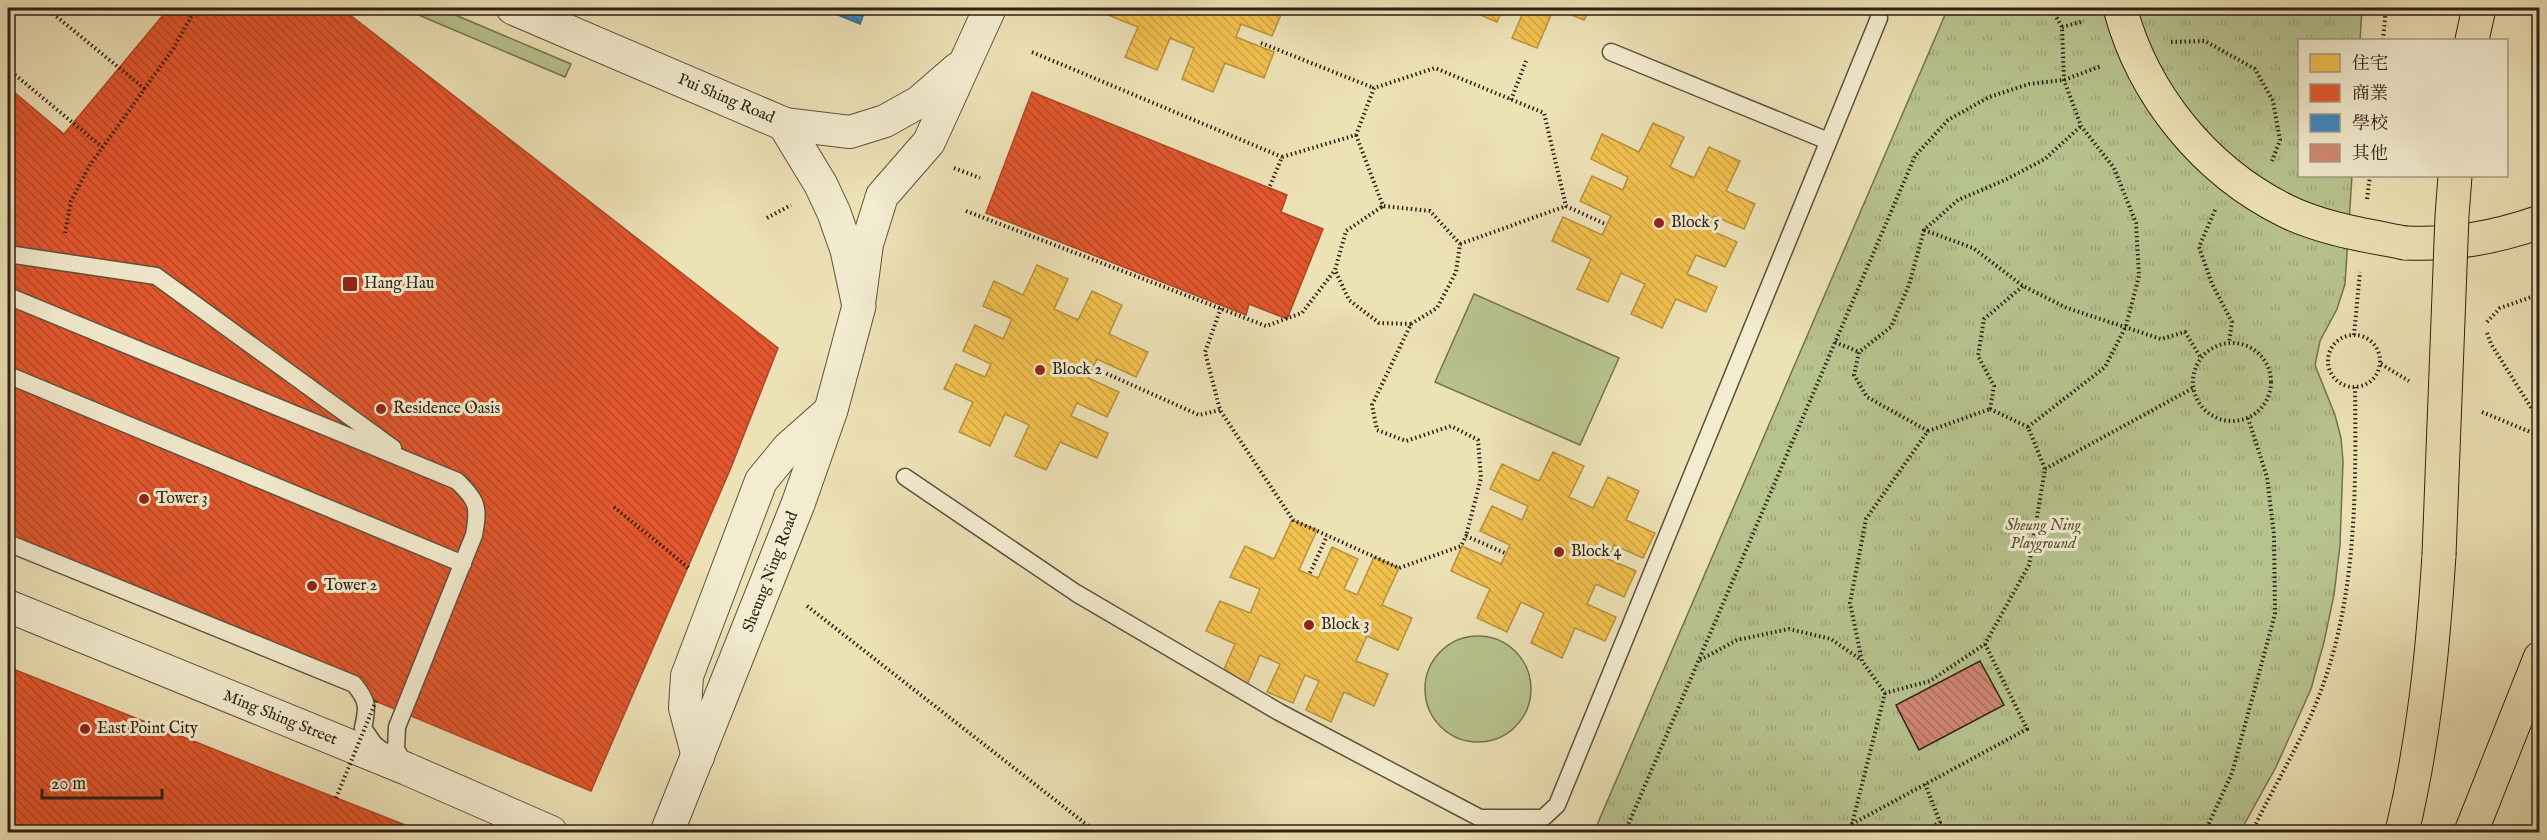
<svg xmlns="http://www.w3.org/2000/svg" width="2547" height="840" viewBox="0 0 2547 840" font-family="'IM FELL English','Noto Serif TC',serif">
	<defs>
		<pattern id="park-tufts" width="24" height="20" patternUnits="userSpaceOnUse" patternTransform="scale(1.5)"><rect width="24" height="20" fill="#b7c38f"/><path d="M3 7l-1-3M5 7V3M7 7l1-3M15 17l-1-3M17 17v-4M19 17l1-3" fill="none" stroke="#9ea77b"/></pattern>
		<pattern id="homes-back-hatch" width="6" height="6" patternUnits="userSpaceOnUse" patternTransform="scale(1.5)"><rect width="6" height="6" fill="#f2c14e"/><path d="M-1 5l2 2M0 0l6 6M5-1l2 2" fill="none" stroke="#d0a643"/></pattern>
		<pattern id="shops-back-hatch" width="6" height="6" patternUnits="userSpaceOnUse" patternTransform="scale(1.5)"><rect width="6" height="6" fill="#e4572e"/><path d="M-1 5l2 2M0 0l6 6M5-1l2 2" fill="none" stroke="#b94826"/></pattern>
		<pattern id="schools-back-hatch" width="6" height="6" patternUnits="userSpaceOnUse" patternTransform="scale(1.5)"><rect width="6" height="6" fill="#3f88c5"/><path d="M-1 5l2 2M0 0l6 6M5-1l2 2" fill="none" stroke="#356f9f"/></pattern>
		<pattern id="building-back-hatch" width="6" height="6" patternUnits="userSpaceOnUse" patternTransform="scale(1.5)"><rect width="6" height="6" fill="#d28774"/><path d="M-1 5l2 2M0 0l6 6M5-1l2 2" fill="none" stroke="#ab6e5e"/></pattern>
	</defs>
	<rect width="100%" height="100%" fill="#ede1b6"/>
	<filter id="stains"><feTurbulence type="fractalNoise" baseFrequency=".00333" numOctaves="4"/><feColorMatrix values="0 0 0 0 .2 0 0 0 0 .09 0 0 0 0 .02 0 0 0 .5 -.17"/></filter>
	<radialGradient id="worn" r=".72"><stop offset=".6" stop-color="#630" stop-opacity="0"/><stop offset="1" stop-color="#630" stop-opacity=".3"/></radialGradient>
	<g fill="#b7c38f" stroke="#727252" stroke-width="1.5">
		<path d="M 402,8 L 439,8 L 571,64 L 565,77 Z"/>
		<path d="M 1474,294 L 1619,358 L 1580,445 L 1435,382 Z"/>
		<circle cx="1478" cy="689" r="53"/>
	</g>
	<path fill="url(#park-tufts)" stroke="#727252" stroke-width="1.5" d="M 1948,8 L 2362,8 L 2360,40 L 2300,40 L 2300,176 L 2352,176 L 2345,284 L 2337,309 L 2320,341 L 2315,365 L 2335,415 L 2341,438 L 2343,461 L 2340,545 L 2334,595 L 2324,642 L 2311,689 L 2276,767 L 2240,832 L 1594,832 Z"/>
	<g fill="url(#homes-back-hatch)" stroke="#b7913d" stroke-width="1.5">
		<path d="M 1111,8 L 1276,8 L 1283,10 L 1272,36 L 1241,24 L 1236,37 L 1274,52 L 1264,78 L 1225,63 L 1213,92 L 1182,79 L 1194,48 L 1170,38 L 1157,70 L 1125,57 L 1138,27 L 1108,15 Z"/>
		<path d="M 1441,8 L 1457,8 L 1454,13 Z"/>
		<path d="M 1473,8 L 1503,8 L 1497,22 L 1471,11 Z"/>
		<path d="M 1525,8 L 1590,8 L 1584,20 L 1554,8 L 1537,48 L 1512,38 Z"/>
		<path d="M 1653,123 L 1684,137 L 1670,167 L 1694,178 L 1709,147 L 1740,161 L 1726,191 L 1755,204 L 1744,229 L 1714,216 L 1708,229 L 1737,242 L 1725,267 L 1696,255 L 1687,274 L 1717,287 L 1706,312 L 1676,299 L 1662,328 L 1631,314 L 1645,284 L 1621,273 L 1608,302 L 1577,289 L 1591,259 L 1552,241 L 1563,217 L 1602,235 L 1611,216 L 1580,201 L 1592,176 L 1623,190 L 1628,177 L 1591,159 L 1602,134 L 1639,152 Z"/>
		<path d="M 1037,265 L 1068,279 L 1054,309 L 1078,320 L 1092,291 L 1122,305 L 1109,334 L 1148,352 L 1136,377 L 1097,359 L 1088,378 L 1119,392 L 1107,417 L 1077,403 L 1071,416 L 1108,433 L 1097,458 L 1060,442 L 1046,470 L 1015,456 L 1029,425 L 1005,414 L 990,446 L 959,432 L 973,402 L 944,389 L 956,364 L 985,377 L 991,364 L 963,351 L 975,325 L 1003,339 L 1012,319 L 983,306 L 994,281 L 1023,295 Z"/>
		<path d="M 19,354 L 47,368 L 43,378 L 83,394 L 74,417 L 71,415 L 67,425 L 42,414 L 41,417 L 23,413 L 19,422 L 8,418 L 8,356 L 17,359 Z"/>
		<path d="M 97,404 L 125,416 L 129,407 L 144,413 L 146,407 L 161,413 L 159,419 L 185,430 L 177,452 L 167,448 L 160,465 L 186,476 L 193,459 L 184,455 L 194,433 L 220,444 L 222,439 L 237,445 L 236,447 L 251,454 L 247,463 L 287,480 L 278,502 L 274,501 L 271,510 L 246,499 L 244,501 L 226,497 L 222,507 L 193,495 L 184,519 L 196,524 L 194,531 L 210,537 L 206,546 L 231,556 L 225,569 L 234,572 L 225,594 L 197,582 L 193,592 L 178,585 L 175,590 L 160,584 L 162,579 L 136,568 L 146,546 L 155,549 L 161,533 L 136,522 L 130,539 L 138,542 L 128,565 L 103,554 L 101,559 L 85,553 L 87,548 L 72,542 L 76,532 L 48,521 L 57,499 L 66,502 L 71,490 L 96,500 L 100,491 L 116,498 L 118,492 L 130,497 L 140,473 L 112,461 L 116,453 L 91,442 L 97,430 L 88,426 Z"/>
		<path d="M 1553,452 L 1584,466 L 1569,497 L 1593,508 L 1608,477 L 1639,491 L 1626,520 L 1655,533 L 1643,558 L 1614,545 L 1608,559 L 1636,571 L 1624,597 L 1596,584 L 1587,604 L 1616,617 L 1605,641 L 1575,628 L 1562,658 L 1531,643 L 1544,613 L 1521,602 L 1507,632 L 1477,618 L 1490,589 L 1451,571 L 1462,546 L 1501,564 L 1510,545 L 1480,531 L 1492,506 L 1522,520 L 1528,506 L 1490,489 L 1502,464 L 1539,481 Z"/>
		<path d="M 8,464 L 11,465 L 9,469 L 35,480 L 33,485 L 45,490 L 36,512 L 8,503 Z"/>
		<path d="M 298,492 L 352,518 L 358,504 L 399,521 L 402,513 L 417,519 L 414,527 L 419,529 L 410,550 L 440,551 L 477,567 L 467,590 L 464,588 L 460,597 L 435,587 L 434,589 L 427,587 L 422,599 L 388,585 L 380,604 L 391,609 L 389,615 L 405,622 L 402,630 L 407,632 L 404,637 L 419,643 L 415,653 L 426,658 L 417,680 L 391,669 L 388,676 L 373,670 L 371,675 L 355,668 L 357,663 L 331,652 L 341,629 L 350,634 L 357,617 L 329,606 L 322,622 L 332,626 L 322,649 L 296,637 L 294,642 L 278,636 L 280,631 L 265,624 L 269,615 L 232,597 L 241,575 L 253,580 L 256,575 L 281,586 L 284,581 L 288,583 L 292,574 L 308,581 L 311,575 L 323,580 L 331,561 L 313,553 L 319,541 L 312,538 L 313,536 L 288,525 L 291,516 L 288,515 Z"/>
		<path d="M 1292,520 L 1317,530 L 1299,570 L 1318,578 L 1332,547 L 1358,559 L 1344,589 L 1357,595 L 1374,557 L 1399,568 L 1382,605 L 1412,618 L 1398,650 L 1367,636 L 1356,661 L 1388,674 L 1374,706 L 1344,692 L 1331,722 L 1306,710 L 1319,681 L 1305,675 L 1293,703 L 1267,692 L 1280,664 L 1260,655 L 1247,685 L 1222,674 L 1235,644 L 1206,631 L 1220,601 L 1250,613 L 1260,589 L 1230,577 L 1245,546 L 1274,559 Z"/>
		<path d="M 501,572 L 537,587 L 541,578 L 557,584 L 553,593 L 559,596 L 553,611 L 561,614 L 569,596 L 572,598 L 577,588 L 592,594 L 588,604 L 607,612 L 614,594 L 622,598 L 626,590 L 633,593 L 637,582 L 659,591 L 644,628 L 653,633 L 647,647 L 650,648 L 645,664 L 639,661 L 628,687 L 605,678 L 609,667 L 590,662 L 580,687 L 596,697 L 601,686 L 624,696 L 613,722 L 619,724 L 613,739 L 609,737 L 603,752 L 593,748 L 578,785 L 555,776 L 560,765 L 553,762 L 562,739 L 556,736 L 558,732 L 548,728 L 556,710 L 564,714 L 566,711 L 561,698 L 539,689 L 526,694 L 540,727 L 531,731 L 533,736 L 509,745 L 494,708 L 485,711 L 479,697 L 488,693 L 486,688 L 505,680 L 502,671 L 513,666 L 518,656 L 530,660 L 536,646 L 503,631 L 510,613 L 487,604 Z"/>
	</g>
	<g fill="url(#shops-back-hatch)" stroke="#ad4727" stroke-width="1.5">
		<path d="M 169,8 L 284,8 L 287,10 L 288,8 L 341,8 L 778,348 L 730,470 L 591,791 L 8,548 L 8,87 L 64,134 Z"/>
		<path d="M 1032,92 L 1287,195 L 1281,212 L 1323,229 L 1287,319 L 1249,304 L 1246,315 L 986,213 Z"/>
		<path d="M 8,667 L 316,790 L 423,832 L 8,832 Z"/>
	</g>
	<path fill="url(#schools-back-hatch)" stroke="#3a6990" stroke-width="1.5" d="M 821,8 L 866,8 L 860,24 Z"/>
	<path fill="url(#building-back-hatch)" stroke="#2d2116" stroke-width="1.5" d="M 1980,661 L 2004,705 L 1919,750 L 1896,705 Z"/>
	<g fill="none" stroke-linecap="round" stroke-linejoin="round">
		<defs>
			<g id="service">
				<path d="M 1611,52 L 1828,141"/>
				<path d="M 8,254 L 156,276 L 393,448"/>
				<path d="M 8,296 L 457,481 C 478,501 479,507 474,535 L 397,727 L 396,749 L 406,767"/>
				<path d="M 8,375 L 463,564"/>
				<path d="M 905,477 L 1076,593 L 1279,712 L 1480,818 L 1543,818 L 1557,805 L 1879,18 L 1878,8"/>
				<path d="M 8,543 L 354,684 C 368,701 368,706 363,728 L 374,744 L 384,752"/>
			</g>
			<g id="minor">
				<path d="M 784,124 L 850,132 L 885,121 L 919,102 L 957,69"/>
				<path d="M 860,297 L 867,244 L 882,196 L 929,142 L 990,8"/>
				<path d="M 8,606 L 407,769 L 551,832"/>
				<path d="M 698,757 L 685,708 L 687,676 L 761,481 L 788,448 L 831,410"/>
			</g>
			<path id="tertiary" d="M 513,8 L 784,124 L 821,185 L 834,213 L 847,250 L 859,306 L 831,410 L 798,504 L 667,832"/>
			<path id="primary" d="M 2471,832 L 2540,658"/>
			<g id="trunk">
				<path d="M 2472,40 L 2479,8"/>
				<path d="M 2405,243 C 2454,245 2493,238 2540,222"/>
				<path d="M 2402,832 C 2424,741 2433,649 2439,555"/>
			</g>
		</defs>
		<use href="#service" stroke="#5d513e" stroke-width="19"/>
		<use href="#minor" stroke="#5d513e" stroke-width="34"/>
		<use href="#tertiary" stroke="#5d513e" stroke-width="35"/>
		<use href="#primary" stroke="#2d2116" stroke-width="35"/>
		<use href="#trunk" stroke="#2d2116" stroke-width="35"/>
		<g stroke="#2d2116" stroke-width="4" stroke-dasharray="1.5 3" stroke-linecap="butt">
			<path d="M 46,8 L 145,89"/>
			<path d="M 2178,8 L 2182,8"/>
			<path d="M 2062,27 L 2084,21"/>
			<path d="M 2383,40 L 2386,8"/>
			<path d="M 2171,42 L 2205,41 L 2255,69 L 2273,101 L 2280,140 L 2272,161"/>
			<path d="M 1261,43 L 1374,88"/>
			<path d="M 1032,52 L 1282,157"/>
			<path d="M 8,69 L 102,147"/>
			<path d="M 1511,100 L 1526,61"/>
			<path d="M 8,122 L 12,125"/>
			<path d="M 1356,135 L 1383,206 L 1381,208"/>
			<path d="M 954,168 L 980,178"/>
			<path d="M 1270,186 L 1282,157 L 1356,135 L 1374,88 L 1435,68 L 1544,113 L 1566,206 L 1605,224"/>
			<path d="M 2367,199 L 2370,176"/>
			<path d="M 2215,210 L 2199,247 L 2212,284 L 2232,322 L 2229,343"/>
			<path d="M 966,211 L 1266,326 L 1302,313 L 1335,270"/>
			<path d="M 767,218 L 791,205"/>
			<path d="M 1924,230 L 1973,248 L 2023,286 L 2067,308 L 2161,339 L 2185,332 L 2201,358"/>
			<path d="M 65,233 L 71,201 L 90,165 L 173,49 L 196,8"/>
			<path d="M 1460,244 L 1566,206"/>
			<path d="M 1221,308 L 1205,352 L 1220,410 L 1293,520 L 1399,568 L 1461,546 L 1466,536 L 1505,553"/>
			<path d="M 2487,322 L 2500,308 L 2540,294"/>
			<path d="M 1411,324 L 1379,323 L 1349,300 L 1335,270 L 1346,231 L 1383,206 L 1430,211 L 1460,244 L 1456,272 L 1437,308 L 1411,324 L 1372,405 L 1377,430 L 1406,441 L 1451,426 L 1478,440 L 1481,478 L 1466,536"/>
			<path d="M 2487,333 L 2491,344 L 2537,417"/>
			<circle cx="2354" cy="361" r="26"/>
			<path d="M 2354,335 L 2360,272"/>
			<path d="M 1835,342 L 1859,352"/>
			<circle cx="2232" cy="382" r="39"/>
			<path d="M 2381,364 L 2409,381"/>
			<path d="M 1094,368 L 1199,415 L 1220,410"/>
			<path d="M 1990,409 L 2028,427 L 2045,469 L 2029,565 L 1985,644 L 1930,681 L 1885,693 L 1862,661 L 1850,603 L 1866,519 L 1928,431 Z"/>
			<path d="M 1990,409 L 1994,386 L 1978,356 L 1984,319 L 2023,286"/>
			<path d="M 2482,412 L 2540,436"/>
			<path d="M 2028,427 L 2105,367 L 2126,326 L 2139,276 L 2136,223 L 2114,168 L 2081,126 L 2064,80 L 2062,27 L 2051,8"/>
			<path d="M 1928,431 L 1867,397 L 1854,375 L 1859,352 L 1891,327 L 1909,285 L 1924,230 L 1958,200 L 2005,180 L 2045,159 L 2081,126"/>
			<path d="M 2045,469 L 2193,388"/>
			<path d="M 614,507 L 690,569"/>
			<path d="M 1310,573 L 1327,536"/>
			<path d="M 807,606 L 1096,832"/>
			<path d="M 1700,660 L 1737,640 L 1789,629 L 1831,639 L 1861,660"/>
			<path d="M 1852,824 L 2027,729 L 1985,644"/>
			<path d="M 617,832 L 619,828"/>
			<path d="M 1625,832 L 1915,156 L 1948,120 L 1989,97 L 2029,84 L 2064,80 L 2101,66"/>
			<path d="M 1840,832 L 1852,824 L 1885,693"/>
			<path d="M 1924,832 L 1940,822 L 1925,784"/>
			<path d="M 2205,832 L 2232,773 L 2275,614 L 2274,535 L 2267,477 L 2248,418"/>
			<path d="M 2252,832 C 2275,783 2305,737 2323,685 C 2357,590 2356,486 2355,387"/>
		</g>
		<use href="#service" stroke="#f3ecd0" stroke-width="16"/>
		<use href="#minor" stroke="#f3ecd0" stroke-width="32"/>
		<use href="#tertiary" stroke="#f3ecd0" stroke-width="33"/>
		<use href="#primary" stroke="#ede1b6" stroke-width="33"/>
		<use href="#trunk" stroke="#ede1b6" stroke-width="33"/>
		<defs>
			<g id="trunk-bridge">
				<path d="M 2120,8 C 2143,95 2205,171 2286,211 C 2323,229 2365,235 2405,243"/>
				<path d="M 2439,555 L 2452,216 L 2455,176"/>
			</g>
		</defs>
		<use href="#trunk-bridge" stroke="#2d2116" stroke-width="35" stroke-linecap="butt"/>
		<path stroke="#2d2116" stroke-width="4" stroke-dasharray="1.5 3" stroke-linecap="butt" d="M 336,798 L 376,701"/>
		<use href="#trunk-bridge" stroke="#ede1b6" stroke-width="33"/>
	</g>
	<g fill="#8f2418" stroke="#f3ecd0" stroke-width="2">
		<circle cx="1659" cy="223" r="6"/>
		<rect x="342" y="276" width="16" height="16" rx="3"/>
		<circle cx="1040" cy="370" r="6"/>
		<circle cx="381" cy="409" r="6"/>
		<circle cx="144" cy="499" r="6"/>
		<circle cx="1559" cy="552" r="6"/>
		<circle cx="312" cy="586" r="6"/>
		<circle cx="1309" cy="625" r="6"/>
		<circle cx="85" cy="729" r="6"/>
	</g>
	<g text-anchor="middle" dominant-baseline="central" stroke-width="6" stroke-linejoin="round" paint-order="stroke">
		<g font-size="16" fill="#2d2116" stroke="#f3ecd0">
			<text transform="translate(726 99) rotate(23)">Pui Shing Road</text>
			<text transform="translate(771 572) rotate(-69)">Sheung Ning Road</text>
			<text transform="translate(280 718) rotate(22)">Ming Shing Street</text>
		</g>
		<g font-size="16" fill="#2d2116" stroke="#f3ecd0" text-anchor="start">
			<text x="1671" y="223">Block 5</text>
			<text x="364" y="284">Hang Hau</text>
			<text x="1052" y="370">Block 2</text>
			<text x="393" y="409">Residence Oasis</text>
			<text x="156" y="499">Tower 3</text>
			<text x="1571" y="552">Block 4</text>
			<text x="324" y="586">Tower 2</text>
			<text x="1321" y="625">Block 3</text>
			<text x="97" y="729">East Point City</text>
		</g>
		<g font-size="16" font-style="italic" fill="#56523a" stroke="#f3ecd0">
			<text x="2043" y="526">Sheung Ning<tspan x="2043" dy="18">Playground</tspan></text>
		</g>
	</g>
	<rect width="2547" height="840" fill="none" stroke="#ede1b6" stroke-width="30"/>
	<rect x="9" y="9" width="2529" height="822" fill="none" stroke="#2d2116" stroke-width="3"/>
	<rect x="15" y="15" width="2517" height="810" fill="none" stroke="#2d2116" stroke-width="1.5"/>
	<rect x="2298" y="39" width="210" height="138" fill="#f3ecd0" stroke="#a49b86" stroke-width="1.5"/>
	<rect x="2310" y="54" width="30" height="18" fill="#f2c14e" stroke="#a49b86" stroke-width="1.5"/>
	<text x="2352" y="69" font-size="18" fill="#2d2116">住宅</text>
	<rect x="2310" y="84" width="30" height="18" fill="#e4572e" stroke="#a49b86" stroke-width="1.5"/>
	<text x="2352" y="99" font-size="18" fill="#2d2116">商業</text>
	<rect x="2310" y="114" width="30" height="18" fill="#3f88c5" stroke="#a49b86" stroke-width="1.5"/>
	<text x="2352" y="129" font-size="18" fill="#2d2116">學校</text>
	<rect x="2310" y="144" width="30" height="18" fill="#d28774" stroke="#a49b86" stroke-width="1.5"/>
	<text x="2352" y="159" font-size="18" fill="#2d2116">其他</text>
	<path d="M42 789v9h120v-9" fill="none" stroke="#2d2116" stroke-width="3"/>
	<text x="51" y="789" font-size="18" fill="#2d2116" stroke="#f3ecd0" stroke-width="4.5" paint-order="stroke">20 m</text>
	<rect width="100%" height="100%" filter="url(#stains)"/>
	<rect width="100%" height="100%" fill="url(#worn)"/>
</svg>
